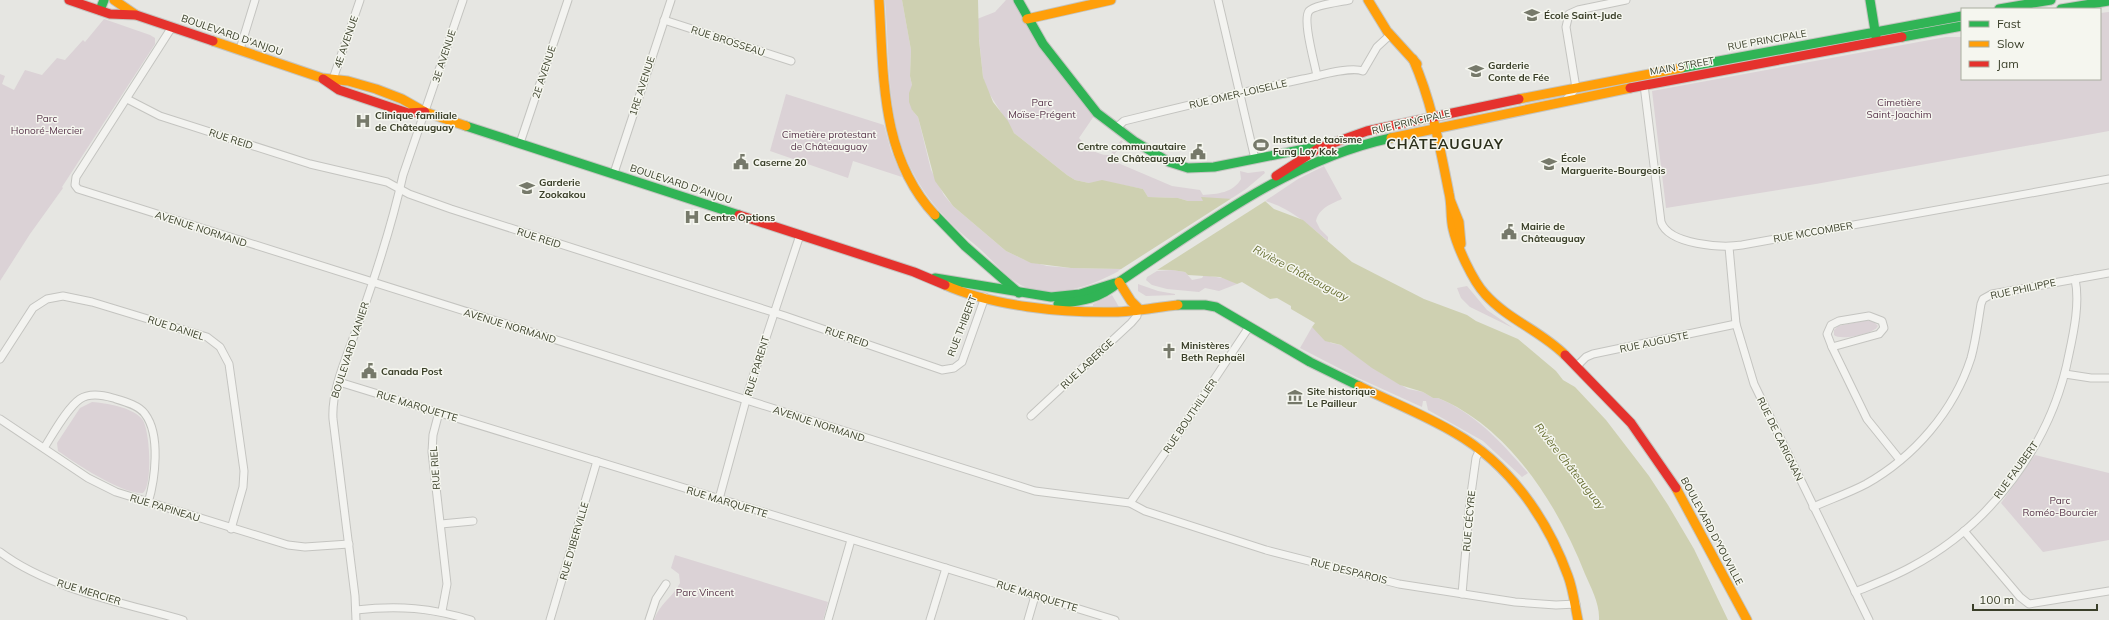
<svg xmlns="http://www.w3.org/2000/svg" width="2109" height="620" viewBox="0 0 2109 620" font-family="Mulish,sans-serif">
	<rect width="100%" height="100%" fill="#e6e6e2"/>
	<g fill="#dbd2d6">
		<path d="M 885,0 L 902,0 L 911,50 L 910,76 L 912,85 L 912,110 L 918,117 L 931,170 L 944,195 L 953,206 L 1006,251 L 1025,260 L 1047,266 L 1071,268 L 1122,269 C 1094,286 1046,303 1016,282 C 1000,271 988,255 973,243 C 941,217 914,185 901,144 C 887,100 889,46 885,0 Z"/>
		<path d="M 1006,0 L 1014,0 L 1094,116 L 1079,138 C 1087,147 1097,156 1110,155 L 1121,140 L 1123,141 L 1111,160 L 1172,186 L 1200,190 L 1203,195 C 1217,194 1233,193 1241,179 L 1240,171 L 1248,173 L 1264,171 L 1265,173 L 1246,189 L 1229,200 L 1202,198 L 1204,201 L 1188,201 L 1178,198 L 1148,197 L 1143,189 L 1108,182 L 1089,183 L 1075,180 L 1067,175 L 1014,133 L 987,90 L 983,77 L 977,19 L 995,12 Z"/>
		<path d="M 2109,12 L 2109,131 L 1816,184 L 1666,208 L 1652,91 L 1946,37 L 1962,37 L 1962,79 L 2100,79 L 2100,13 Z"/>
		<path d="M 104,19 L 150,35 L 155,38 L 155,44 L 62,187 L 63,188 L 30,234 L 0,281 L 0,74 L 5,76 L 2,84 L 14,90 L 25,70 L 42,75 L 57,58 L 65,60 L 83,40 L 85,42 Z"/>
		<path d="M 786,94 L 884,125 L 891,151 L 902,177 L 853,161 L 848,178 L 770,151 Z"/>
		<path d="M 1324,166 L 1342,199 C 1331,204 1319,208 1316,221 L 1320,229 L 1328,237 L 1328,241 C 1308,225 1291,208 1265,201 L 1298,179 Z"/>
		<path d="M 1172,270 L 1185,272 L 1192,280 L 1202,278 L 1204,275 L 1228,279 L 1237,284 L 1219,291 L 1205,288 L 1199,292 L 1167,289 L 1152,285 L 1146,280 L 1147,277 L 1157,271 Z"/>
		<path d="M 1138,284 L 1158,291 L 1175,294 L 1175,295 L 1146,296 L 1138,291 Z"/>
		<path d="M 1467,286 L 1487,310 L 1513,328 L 1470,307 L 1461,298 L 1457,288 Z"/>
		<path d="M 1112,295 L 1119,307 L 1093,306 L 1093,304 Z"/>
		<path d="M 1863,321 L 1873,321 L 1878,326 C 1874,334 1840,341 1834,335 L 1834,330 L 1838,326 Z"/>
		<path d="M 1312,327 L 1331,343 L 1341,345 L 1382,374 L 1408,389 L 1423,392 L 1433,398 L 1438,398 C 1475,413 1502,443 1528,473 L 1522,477 L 1483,441 L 1428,410 L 1426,401 L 1423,401 L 1422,407 L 1356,377 L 1300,348 Z"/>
		<path d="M 92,402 C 106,403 132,407 142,419 C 150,428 153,486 143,493 C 121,494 77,464 58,451 L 57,443 L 80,408 Z"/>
		<path d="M 2035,455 L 2109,473 L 2109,540 L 2043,552 L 2001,503 Z"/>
		<path d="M 675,555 L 828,602 L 823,620 L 654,620 C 659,604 673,597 680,583 L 679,574 L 671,568 Z"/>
	</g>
	<path fill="#ced0b1" d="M 902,0 L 978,0 L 979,40 L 983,77 L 993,102 L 1008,121 L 1014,133 L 1067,175 L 1075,180 L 1089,183 L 1102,180 L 1143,189 L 1148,197 L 1178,198 L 1188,201 L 1203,201 L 1201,197 L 1265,201 L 1274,209 L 1303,220 L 1352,262 L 1424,299 L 1467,315 L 1476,321 L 1518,339 L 1556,371 L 1563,380 L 1575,387 L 1606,420 L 1649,476 L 1668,505 L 1694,549 L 1728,620 L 1599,620 C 1600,604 1591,588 1585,574 C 1558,505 1509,427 1438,398 L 1433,398 L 1423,392 L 1400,385 L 1372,368 L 1341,345 L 1325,341 L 1312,327 L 1315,323 L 1291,309 L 1291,306 L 1277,298 L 1270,299 L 1242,282 L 1237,284 L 1220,277 L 1188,275 L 1185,272 L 1172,270 L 1071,268 L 1031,263 L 1006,251 L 953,206 L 935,181 L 918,117 L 912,110 L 909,102 L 909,93 L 912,85 L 910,76 L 911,50 Z"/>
	<path fill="#e6e6e2" d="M 1232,198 L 1267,200 L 1154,272 L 1118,271 Z"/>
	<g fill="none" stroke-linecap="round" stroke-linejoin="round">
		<defs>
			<g id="street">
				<path d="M 1218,0 L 1255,159"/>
				<path d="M 664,20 L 791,61"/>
				<path d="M 172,27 L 76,177 L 75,185 L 78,189 L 1035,491 L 1130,503 L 1145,511 L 1266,550 L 1399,584 L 1515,602 L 1556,605 L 1576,604"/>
				<path d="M 240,49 L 255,0"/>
				<path d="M 1317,76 C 1315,64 1302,20 1309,11 C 1314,5 1340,2 1349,0"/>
				<path d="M 332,82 L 360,0"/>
				<path d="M 1644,85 L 1661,222 C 1669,245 1722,248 1742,245 L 2109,179"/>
				<path d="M 127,99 L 160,116 L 310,164 L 387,182 L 409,194 L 451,209 L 785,316 L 942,370 L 954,368 L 962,362 L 985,297"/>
				<path d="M 1566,100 L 1576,88 L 1566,27 L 1569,14 L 1578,10 L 1626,0"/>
				<path d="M 1116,128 L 1124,121 C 1184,106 1243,92 1303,79 C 1318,76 1350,66 1363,71 L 1377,47 L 1390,35"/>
				<path d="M 520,143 L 568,0"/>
				<path d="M 614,173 L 671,0"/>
				<path d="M 1729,247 L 1736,324 L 1754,384 L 1869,620"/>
				<path d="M 1869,316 L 1882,321 L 1884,328 L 1879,334 L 1832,347 L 1827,334 L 1831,325 L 1839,321 Z"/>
				<path d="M 1832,347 L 1867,419 L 1900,460"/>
				<path d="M 0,359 L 33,308 L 47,299 L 63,296 L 92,302 L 207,337 L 220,347 L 229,364 L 244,471 L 243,487 L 231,529"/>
				<path d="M 1577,366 L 1586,357 L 1593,354 L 1736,324"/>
				<path d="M 2065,374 L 2091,378 L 2109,378"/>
				<path d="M 339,382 L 1115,620"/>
				<path d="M 439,412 L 433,435 L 432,452 L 447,584 L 442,611"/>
				<path d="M 1031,416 L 1131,323 L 1137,316 L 1138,308"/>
				<path d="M 0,419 L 88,478 L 116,492 L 288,545 L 305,547 L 349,544"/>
				<path d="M 44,448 C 53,434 67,408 80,399 C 89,393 103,395 113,398 C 123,401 139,405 145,414 C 161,435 155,480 148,503"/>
				<path d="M 719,499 L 749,389 L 800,235"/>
				<path d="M 1130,503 L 1178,434 L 1249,327"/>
				<path d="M 1813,507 C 1831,499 1849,493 1866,484 C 1914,457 1954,411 1971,358 C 1976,340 1978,322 1981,304 L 1983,299 L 1992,294 L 2109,273"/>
				<path d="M 441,524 L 473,521"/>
				<path d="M 1964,531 L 2020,597 L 2029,604 L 2109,591"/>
				<path d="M 0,552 C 49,589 124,603 183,620"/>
				<path d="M 1855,592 C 1874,584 1893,577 1911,567 C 1991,525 2052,443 2069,354 C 2074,331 2080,302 2075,279"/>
				<path d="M 1462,594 L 1470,501 L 1476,458 L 1480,449"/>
				<path d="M 356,610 C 399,605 431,608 471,620"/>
				<path d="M 356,620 L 355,596 L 333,419 C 331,388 349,352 359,322 C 376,274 392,225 403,175 L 463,0"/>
				<path d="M 550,620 L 597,461"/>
				<path d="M 649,620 L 656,599 L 666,584"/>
				<path d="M 828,620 L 851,540"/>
				<path d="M 930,620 L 946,568"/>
				<path d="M 1028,620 L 1035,596"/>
			</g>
			<g id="fast">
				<path d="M 1018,0 L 1043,44 L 1097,113 L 1134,141 L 1169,162 L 1188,168 L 1214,167 L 1315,147"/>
				<path d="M 1870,0 L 1876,37"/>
				<path d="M 1999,9 L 2051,0"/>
				<path d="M 2061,9 L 2109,1"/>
				<path d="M 100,10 L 104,0"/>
				<path d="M 1902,37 L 1962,26"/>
				<path d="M 1681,68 L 1962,16"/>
				<path d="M 466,126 L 739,215"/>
				<path d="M 935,215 L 965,246 L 1019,293"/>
				<path d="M 935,278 L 1051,297 L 1080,294 L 1115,283"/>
				<path d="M 1058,304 C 1083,301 1099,299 1119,282 C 1203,226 1291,159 1391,138"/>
				<path d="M 1178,305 L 1205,305 L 1216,307 L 1310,362 L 1359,386"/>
			</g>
			<g id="slow">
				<path d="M 114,0 L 136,15"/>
				<path d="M 879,0 C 884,76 880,156 935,215"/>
				<path d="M 1368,0 L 1387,31 L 1417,64"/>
				<path d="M 1027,19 L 1111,0"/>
				<path d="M 213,41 L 322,78 L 348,81 L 376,89 L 402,99 L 425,112 L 466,126"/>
				<path d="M 1413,59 C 1432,102 1440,148 1449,193 C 1452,205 1450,217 1453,229 C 1457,247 1473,281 1485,294 C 1507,319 1541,331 1565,355"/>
				<path d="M 1519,99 L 1681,68"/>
				<path d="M 1391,138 L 1630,88"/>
				<path d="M 1451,202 L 1459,222 L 1461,244"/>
				<path d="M 1119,282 L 1131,301 L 1138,308"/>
				<path d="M 945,285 C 992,306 1062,313 1114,312 C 1135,312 1157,307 1178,305"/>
				<path d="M 1359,386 C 1391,402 1425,415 1455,433 C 1509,464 1547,518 1568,576 C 1573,589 1575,606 1578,620"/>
				<path d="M 1676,488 L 1747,620"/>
			</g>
			<g id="jam">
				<path d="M 69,0 L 110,14 L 136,15 L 213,41"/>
				<path d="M 323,79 L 339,90 L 408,113 L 425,112"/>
				<path d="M 1630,88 L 1902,37"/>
				<path d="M 1276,176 L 1319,148 L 1367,131 L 1519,99"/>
				<path d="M 739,215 L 914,272 L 945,285"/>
				<path d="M 1565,355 L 1631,423 L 1676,488"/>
			</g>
		</defs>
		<use href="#street" stroke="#c4c4c0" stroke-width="9"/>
		<use href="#fast" stroke="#c4c4c0" stroke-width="11"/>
		<use href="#slow" stroke="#c4c4c0" stroke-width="11"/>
		<use href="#jam" stroke="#c4c4c0" stroke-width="11"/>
		<use href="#street" stroke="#f3f3f0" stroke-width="7"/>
		<use href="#fast" stroke="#30b455" stroke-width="9"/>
		<use href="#slow" stroke="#ff9f0a" stroke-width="9"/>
		<use href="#jam" stroke="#e5322d" stroke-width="9"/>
	</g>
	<defs>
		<symbol id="school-bare" viewBox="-9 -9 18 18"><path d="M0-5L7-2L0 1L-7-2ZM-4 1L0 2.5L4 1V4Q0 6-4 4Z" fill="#76796a" stroke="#f5f6ef" stroke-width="2.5" paint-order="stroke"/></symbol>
		<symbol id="hospital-bare" viewBox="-9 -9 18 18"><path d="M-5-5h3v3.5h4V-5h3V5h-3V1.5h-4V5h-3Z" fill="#76796a" stroke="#f5f6ef" stroke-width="2.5" paint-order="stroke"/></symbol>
		<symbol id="stadium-bare" viewBox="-9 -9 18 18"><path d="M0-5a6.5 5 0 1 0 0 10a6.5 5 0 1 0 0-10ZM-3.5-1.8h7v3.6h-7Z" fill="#76796a" stroke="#f5f6ef" stroke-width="2.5" paint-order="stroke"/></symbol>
		<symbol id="civic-bare" viewBox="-9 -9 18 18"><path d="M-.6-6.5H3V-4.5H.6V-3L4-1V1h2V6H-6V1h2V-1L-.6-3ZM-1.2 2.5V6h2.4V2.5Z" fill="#76796a" stroke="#f5f6ef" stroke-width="2.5" paint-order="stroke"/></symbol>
		<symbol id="church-bare" viewBox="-9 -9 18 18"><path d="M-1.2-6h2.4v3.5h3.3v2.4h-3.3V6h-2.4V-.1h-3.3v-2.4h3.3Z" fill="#76796a" stroke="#f5f6ef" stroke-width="2.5" paint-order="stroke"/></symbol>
		<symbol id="museum-bare" viewBox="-9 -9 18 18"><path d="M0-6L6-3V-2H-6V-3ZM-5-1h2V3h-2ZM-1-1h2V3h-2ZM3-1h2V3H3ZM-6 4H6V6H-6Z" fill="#76796a" stroke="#f5f6ef" stroke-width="2.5" paint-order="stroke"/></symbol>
	</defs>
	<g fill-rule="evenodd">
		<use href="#school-bare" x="1521" y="4" width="22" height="22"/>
		<use href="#school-bare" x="1465" y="60" width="22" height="22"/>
		<use href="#hospital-bare" x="352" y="110" width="22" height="22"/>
		<use href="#stadium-bare" x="1250" y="134" width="22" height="22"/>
		<use href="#civic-bare" x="1187" y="141" width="22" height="22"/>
		<use href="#civic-bare" x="730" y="151" width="22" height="22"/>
		<use href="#school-bare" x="1538" y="153" width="22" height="22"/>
		<use href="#school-bare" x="516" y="177" width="22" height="22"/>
		<use href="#hospital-bare" x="681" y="206" width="22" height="22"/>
		<use href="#civic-bare" x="1498" y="221" width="22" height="22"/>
		<use href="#church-bare" x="1158" y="340" width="22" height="22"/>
		<use href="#civic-bare" x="358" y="360" width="22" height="22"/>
		<use href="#museum-bare" x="1284" y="386" width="22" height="22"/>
	</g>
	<g text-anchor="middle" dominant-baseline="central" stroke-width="3" stroke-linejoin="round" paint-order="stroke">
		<g font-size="10" font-weight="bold" fill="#3a3f29" stroke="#f5f6ef" text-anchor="start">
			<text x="1544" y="15">École Saint-Jude</text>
			<text x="1488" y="65">Garderie<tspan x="1488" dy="12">Conte de Fée</tspan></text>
			<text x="375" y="115">Clinique familiale<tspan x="375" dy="12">de Châteauguay</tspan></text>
			<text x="1273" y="139">Institut de taoïsme<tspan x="1273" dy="12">Fung Loy Kok</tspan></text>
			<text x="1186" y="146" text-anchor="end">Centre communautaire<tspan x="1186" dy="12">de Châteauguay</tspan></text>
			<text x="1561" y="158">École<tspan x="1561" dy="12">Marguerite-Bourgeois</tspan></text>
			<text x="753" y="162">Caserne 20</text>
			<text x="539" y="182">Garderie<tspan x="539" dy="12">Zookakou</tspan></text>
			<text x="704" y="217">Centre Options</text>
			<text x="1521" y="226">Mairie de<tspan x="1521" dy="12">Châteauguay</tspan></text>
			<text x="1181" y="345">Ministères<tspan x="1181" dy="12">Beth Rephaël</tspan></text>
			<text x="381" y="371">Canada Post</text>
			<text x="1307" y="391">Site historique<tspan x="1307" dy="12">Le Pailleur</tspan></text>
		</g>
		<g font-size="10" fill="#3a3f29" stroke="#f5f6ef">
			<text transform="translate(232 35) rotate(19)">BOULEVARD D'ANJOU</text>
			<text transform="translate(1767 40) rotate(-10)">RUE PRINCIPALE</text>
			<text transform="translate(728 41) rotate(18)">RUE BROSSEAU</text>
			<text transform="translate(346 42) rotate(-71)">4E AVENUE</text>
			<text transform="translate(444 56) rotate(-72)">3E AVENUE</text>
			<text transform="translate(1682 66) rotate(-10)">MAIN STREET</text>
			<text transform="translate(544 72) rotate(-72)">2E AVENUE</text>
			<text transform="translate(642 86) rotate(-72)">1RE AVENUE</text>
			<text transform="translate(1238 94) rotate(-13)">RUE OMER-LOISELLE</text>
			<text transform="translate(1411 122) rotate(-13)">RUE PRINCIPALE</text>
			<text transform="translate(231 139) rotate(18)">RUE REID</text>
			<text transform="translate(681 184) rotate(18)">BOULEVARD D'ANJOU</text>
			<text transform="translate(201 229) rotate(18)">AVENUE NORMAND</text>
			<text transform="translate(1813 232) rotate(-10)">RUE MCCOMBER</text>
			<text transform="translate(539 238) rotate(18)">RUE REID</text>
			<text transform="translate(2023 289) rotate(-12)">RUE PHILIPPE</text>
			<text transform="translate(510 326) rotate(17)">AVENUE NORMAND</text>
			<text transform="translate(962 326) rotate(-69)">RUE THIBERT</text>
			<text transform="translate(176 328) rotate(18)">RUE DANIEL</text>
			<text transform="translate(847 337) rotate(19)">RUE REID</text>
			<text transform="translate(1654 342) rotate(-12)">RUE AUGUSTE</text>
			<text transform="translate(350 350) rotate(-72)">BOULEVARD VANIER</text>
			<text transform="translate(1087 364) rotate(-43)">RUE LABERGE</text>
			<text transform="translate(757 366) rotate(-73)">RUE PARENT</text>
			<text transform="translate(417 406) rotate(17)">RUE MARQUETTE</text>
			<text transform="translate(1190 416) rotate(-56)">RUE BOUTHILLIER</text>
			<text transform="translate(819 424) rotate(18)">AVENUE NORMAND</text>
			<text transform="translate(1780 439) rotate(64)">RUE DE CARIGNAN</text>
			<text transform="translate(435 468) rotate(-94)">RUE RIEL</text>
			<text transform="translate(2016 470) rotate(-54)">RUE FAUBERT</text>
			<text transform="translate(727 502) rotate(17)">RUE MARQUETTE</text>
			<text transform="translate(165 508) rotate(17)">RUE PAPINEAU</text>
			<text transform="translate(1469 521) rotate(-85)">RUE CÉCYRE</text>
			<text transform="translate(1712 531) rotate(62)">BOULEVARD D'YOUVILLE</text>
			<text transform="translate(574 541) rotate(-74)">RUE D'IBERVILLE</text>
			<text transform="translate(1349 571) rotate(14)">RUE DESPAROIS</text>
			<text transform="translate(89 592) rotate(17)">RUE MERCIER</text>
			<text transform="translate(1037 596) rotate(17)">RUE MARQUETTE</text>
		</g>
		<g font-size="10" fill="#5a374d" stroke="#f5f6ef">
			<text x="1042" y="102">Parc<tspan x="1042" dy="12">Moïse-Prégent</tspan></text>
			<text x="1899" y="102">Cimetière<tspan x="1899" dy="12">Saint-Joachim</tspan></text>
			<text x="47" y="118">Parc<tspan x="47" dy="12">Honoré-Mercier</tspan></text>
			<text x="829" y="134">Cimetière protestant<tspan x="829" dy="12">de Châteauguay</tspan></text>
			<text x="2060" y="500">Parc<tspan x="2060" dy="12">Roméo-Bourcier</tspan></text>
			<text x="705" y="592">Parc Vincent</text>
		</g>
		<g font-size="11" font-style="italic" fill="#6a7135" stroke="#f5f6ef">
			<text transform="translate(1301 273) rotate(28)">Rivière Châteauguay</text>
			<text transform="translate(1570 466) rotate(52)">Rivière Châteauguay</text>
		</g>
		<g font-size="14" font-weight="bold" letter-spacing="1" fill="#2b2f1b" stroke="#f5f6ef">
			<text x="1445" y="144">CHÂTEAUGUAY</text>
		</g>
	</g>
	<rect x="1961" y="8" width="140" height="72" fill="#f5f6ef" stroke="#aaada0"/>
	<rect x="1969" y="21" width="20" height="6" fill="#30b455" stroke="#aaada0"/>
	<text x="1997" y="28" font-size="12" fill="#3a3f29">Fast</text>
	<rect x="1969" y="41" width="20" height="6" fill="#ff9f0a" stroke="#aaada0"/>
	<text x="1997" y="48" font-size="12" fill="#3a3f29">Slow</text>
	<rect x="1969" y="61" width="20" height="6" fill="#e5322d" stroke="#aaada0"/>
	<text x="1997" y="68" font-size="12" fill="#3a3f29">Jam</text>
	<path d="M1973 604v6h124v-6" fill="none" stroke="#3a3f29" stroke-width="2"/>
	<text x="1979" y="604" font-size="12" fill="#3a3f29" stroke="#f5f6ef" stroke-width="3" paint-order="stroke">100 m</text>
</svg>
